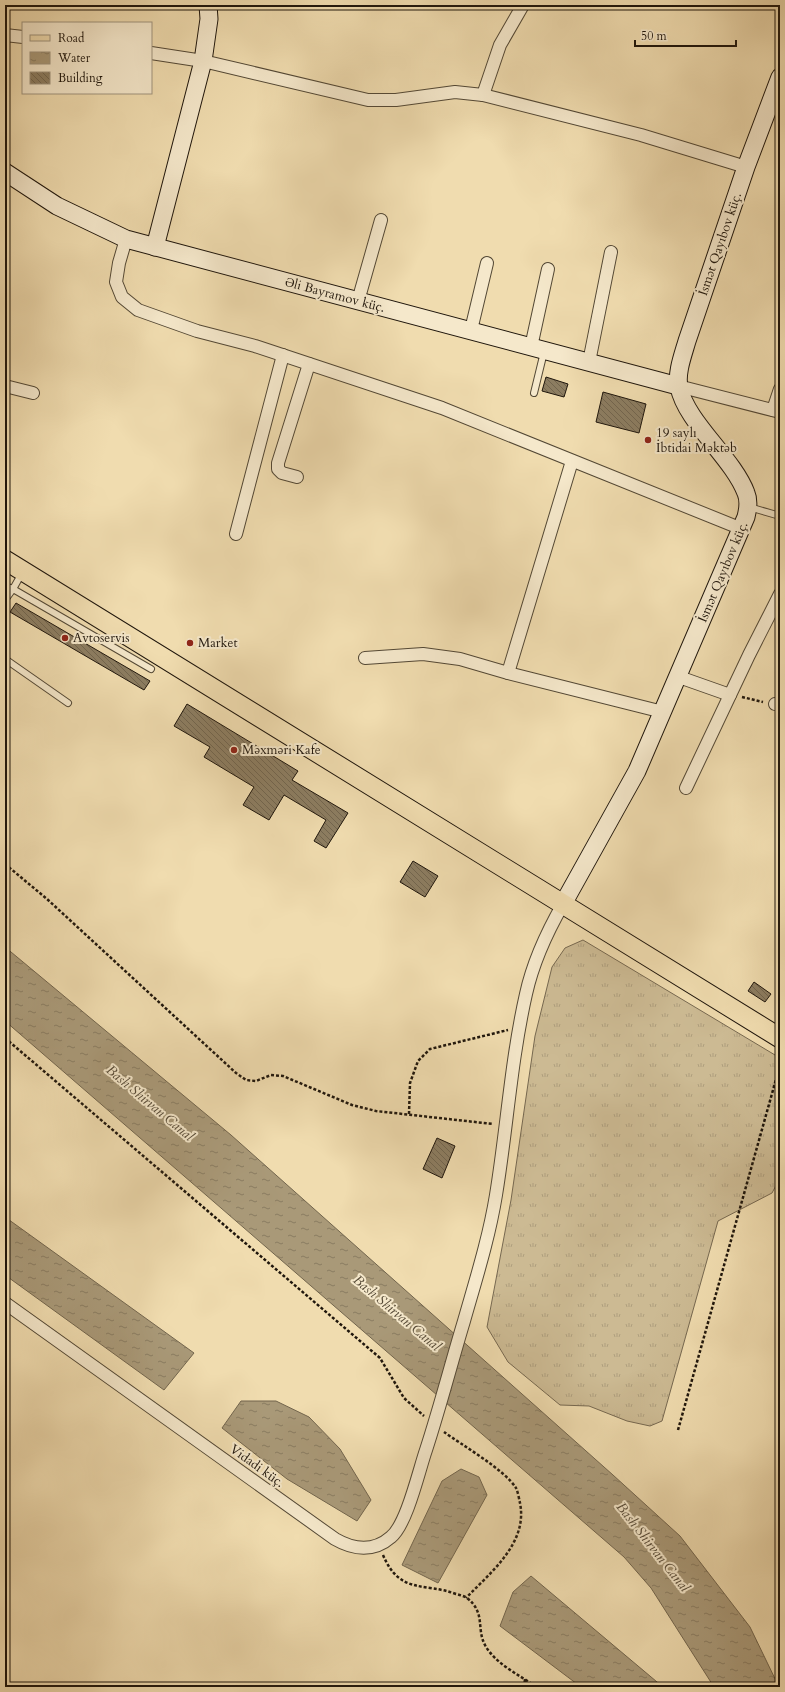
<svg xmlns="http://www.w3.org/2000/svg" width="785" height="1692" viewBox="0 0 785 1692" font-family="Cardo,serif">
	<defs>
		<pattern id="grass-tufts" width="24" height="20" patternUnits="userSpaceOnUse"><rect width="24" height="20" fill="#ccba93"/><path d="M3 7l-1-3M5 7V3M7 7l1-3M15 17l-1-3M17 17v-4M19 17l1-3" fill="none" stroke="#af9f7e"/></pattern>
		<pattern id="water-ripples" width="26" height="14" patternUnits="userSpaceOnUse"><rect width="26" height="14" fill="#a99978"/><path d="M2 4q2-2 4 0t4 0M15 11q2-2 4 0t4 0" fill="none" stroke="#897c61"/></pattern>
		<pattern id="building-back-hatch" width="6" height="6" patternUnits="userSpaceOnUse"><rect width="6" height="6" fill="#8c7d61"/><path d="M-1 5l2 2M0 0l6 6M5-1l2 2" fill="none" stroke="#72654e"/></pattern>
	</defs>
	<rect width="100%" height="100%" fill="#f0dcaf"/>
	<filter id="stains"><feTurbulence type="fractalNoise" baseFrequency=".005" numOctaves="4"/><feColorMatrix values="0 0 0 0 .2 0 0 0 0 .09 0 0 0 0 .02 0 0 0 .5 -.17"/></filter>
	<radialGradient id="worn" r=".72"><stop offset=".6" stop-color="#630" stop-opacity="0"/><stop offset="1" stop-color="#630" stop-opacity=".3"/></radialGradient>
	<path fill="url(#grass-tufts)" stroke="#766850" d="M 583,940 L 780,1058 L 780,1178 L 772,1193 L 718,1221 L 662,1421 L 650,1426 L 627,1421 L 589,1406 L 560,1405 L 508,1362 L 487,1327 L 511,1200 L 535,1036 L 552,967 L 565,948 Z"/>
	<g fill="url(#water-ripples)" stroke="#72654d">
		<path d="M 5,947 L 231,1135 L 613,1475 L 680,1536 L 750,1627 L 779,1687 L 714,1687 L 651,1588 L 624,1557 L 5,1021 Z"/>
		<path d="M 5,1217 L 194,1353 L 164,1390 L 5,1275 Z"/>
		<path d="M 241,1401 L 276,1401 L 309,1417 L 340,1449 L 371,1500 L 357,1521 L 287,1479 L 222,1428 Z"/>
		<path d="M 461,1469 L 479,1477 L 487,1495 L 438,1583 L 402,1565 L 442,1481 Z"/>
		<path d="M 531,1576 L 663,1687 L 581,1687 L 500,1626 L 513,1592 Z"/>
	</g>
	<g fill="url(#building-back-hatch)" stroke="#1f160c">
		<path d="M 546,377 L 568,384 L 564,397 L 542,391 Z"/>
		<path d="M 603,392 L 646,404 L 639,433 L 596,422 Z"/>
		<path d="M 16,603 L 150,681 L 144,690 L 10,612 Z"/>
		<path d="M 187,704 L 298,771 L 292,780 L 348,813 L 326,848 L 314,841 L 326,820 L 284,795 L 269,820 L 243,805 L 254,787 L 204,757 L 210,747 L 174,726 Z"/>
		<path d="M 413,861 L 438,876 L 425,897 L 400,882 Z"/>
		<path d="M 754,982 L 771,994 L 765,1002 L 748,991 Z"/>
		<path d="M 437,1138 L 455,1146 L 442,1178 L 423,1169 Z"/>
	</g>
	<g fill="none" stroke-linecap="round" stroke-linejoin="round">
		<defs>
			<g id="lane">
				<path d="M 534,393 L 544,352"/>
				<path d="M 749,507 L 780,516"/>
				<path d="M 5,586 L 13,589 L 22,573"/>
				<path d="M 5,600 L 13,589 L 151,669"/>
				<path d="M 5,659 L 68,703"/>
			</g>
			<g id="street">
				<path d="M 5,35 L 23,37"/>
				<path d="M 151,53 L 203,61 L 368,100 L 396,100 L 455,92 L 483,95 L 641,135 L 746,167"/>
				<path d="M 483,95 L 500,45 L 523,5"/>
				<path d="M 126,239 L 119,263 L 116,282 L 122,297 L 138,310 L 197,331 L 255,346 L 442,408 L 742,529"/>
				<path d="M 358,301 L 381,220"/>
				<path d="M 471,330 L 487,263"/>
				<path d="M 531,347 L 548,269"/>
				<path d="M 589,362 L 611,252"/>
				<path d="M 5,386 L 33,393"/>
				<path d="M 678,386 L 780,412"/>
				<path d="M 773,410 L 780,389"/>
				<path d="M 297,477 L 282,473 L 278,469 L 278,463 L 309,364"/>
				<path d="M 236,534 L 283,355"/>
				<path d="M 365,658 L 423,654 L 460,659 L 508,673 L 663,712"/>
				<path d="M 508,673 L 572,461"/>
				<path d="M 679,677 L 730,695"/>
				<path d="M 775,704 L 780,705"/>
				<path d="M 686,788 L 749,655 L 780,594"/>
				<path d="M 5,1303 L 335,1539 C 354,1550 374,1552 391,1537 C 407,1524 419,1470 426,1450 C 440,1407 451,1364 464,1321 C 476,1279 489,1238 496,1195 C 507,1128 511,1060 526,994 C 533,962 547,932 563,904"/>
			</g>
			<g id="secondary">
				<path d="M 5,172 L 57,206 L 126,239 L 678,386"/>
				<path d="M 155,247 L 203,61 L 209,19 L 208,5"/>
				<path d="M 563,904 L 637,771 L 746,517 C 748,509 749,500 746,493 C 733,458 686,422 679,387 C 676,373 683,355 687,341 L 746,167 L 780,77"/>
			</g>
			<path id="primary" d="M 5,560 L 780,1038"/>
		</defs>
		<use href="#lane" stroke="#534835" stroke-width="8"/>
		<use href="#street" stroke="#534835" stroke-width="14"/>
		<use href="#secondary" stroke="#1f160c" stroke-width="19"/>
		<use href="#primary" stroke="#1f160c" stroke-width="21"/>
		<g stroke="#1f160c" stroke-width="2.5" stroke-dasharray="3 2" stroke-linecap="butt">
			<path d="M 742,697 L 763,702"/>
			<path d="M 5,864 L 47,899 L 236,1073 L 246,1080 L 256,1081 L 271,1075 L 283,1076 L 352,1105 L 376,1111 L 493,1124"/>
			<path d="M 5,1038 L 380,1358 L 404,1398 L 424,1416"/>
			<path d="M 409,1114 L 410,1083 L 418,1061 L 430,1049 L 508,1030"/>
			<path d="M 678,1430 L 780,1065"/>
			<path d="M 444,1432 C 462,1445 505,1470 516,1488 C 518,1492 519,1499 520,1503 C 528,1543 491,1572 466,1598"/>
			<path d="M 383,1555 C 400,1595 424,1582 456,1594 C 460,1595 464,1596 467,1598 C 486,1613 476,1628 485,1645 C 495,1664 520,1675 536,1687"/>
			<path d="M 524,1687 L 525,1679"/>
		</g>
		<use href="#lane" stroke="#f5e8cb" stroke-width="6"/>
		<use href="#street" stroke="#f5e8cb" stroke-width="12"/>
		<use href="#secondary" stroke="#f5e8cb" stroke-width="17"/>
		<use href="#primary" stroke="#f0dcaf" stroke-width="19"/>
	</g>
	<g fill="#8f2418" stroke="#f5e8cb" stroke-width="1.5">
		<circle cx="648" cy="440" r="4"/>
		<circle cx="65" cy="638" r="4"/>
		<circle cx="190" cy="643" r="4"/>
		<circle cx="234" cy="750" r="4"/>
	</g>
	<g text-anchor="middle" dominant-baseline="central" stroke-width="4" stroke-linejoin="round" paint-order="stroke">
		<g font-size="13" fill="#1f160c" stroke="#f5e8cb">
			<text transform="translate(720 244) rotate(-71)">İsmət Qayıbov küç.</text>
			<text transform="translate(335 295) rotate(15)">Əli Bayramov küç.</text>
			<text transform="translate(723 572) rotate(-67)">İsmət Qayıbov küç.</text>
			<text transform="translate(257 1466) rotate(36)">Vidadi küç.</text>
		</g>
		<g font-size="13" fill="#1f160c" stroke="#f5e8cb" text-anchor="start">
			<text x="656" y="433">19 saylı<tspan x="656" dy="15">İbtidai Məktəb</tspan></text>
			<text x="73" y="638">Avtoservis</text>
			<text x="198" y="643">Market</text>
			<text x="242" y="750">Məxməri Kafe</text>
		</g>
		<g font-size="14" font-style="italic" fill="#564a37" stroke="#f5e8cb">
			<text transform="translate(150 1103) rotate(40)">Bash Shirvan Canal</text>
			<text transform="translate(397 1313) rotate(40)">Bash Shirvan Canal</text>
			<text transform="translate(653 1547) rotate(52)">Bash Shirvan Canal</text>
		</g>
	</g>
	<rect width="785" height="1692" fill="none" stroke="#f0dcaf" stroke-width="20"/>
	<rect x="6" y="6" width="773" height="1680" fill="none" stroke="#1f160c" stroke-width="2"/>
	<rect x="10" y="10" width="765" height="1672" fill="none" stroke="#1f160c"/>
	<rect x="22" y="22" width="130" height="72" fill="#f5e8cb" stroke="#9f947f"/>
	<rect x="30" y="35" width="20" height="6" fill="#f0dcaf" stroke="#9f947f"/>
	<text x="58" y="42" font-size="12" fill="#1f160c">Road</text>
	<rect x="30" y="52" width="20" height="12" fill="url(#water-ripples)" stroke="#9f947f"/>
	<text x="58" y="62" font-size="12" fill="#1f160c">Water</text>
	<rect x="30" y="72" width="20" height="12" fill="url(#building-back-hatch)" stroke="#9f947f"/>
	<text x="58" y="82" font-size="12" fill="#1f160c">Building</text>
	<path d="M635 40v6h101v-6" fill="none" stroke="#1f160c" stroke-width="2"/>
	<text x="641" y="40" font-size="12" fill="#1f160c" stroke="#f5e8cb" stroke-width="3" paint-order="stroke">50 m</text>
	<rect width="100%" height="100%" filter="url(#stains)"/>
	<rect width="100%" height="100%" fill="url(#worn)"/>
</svg>
